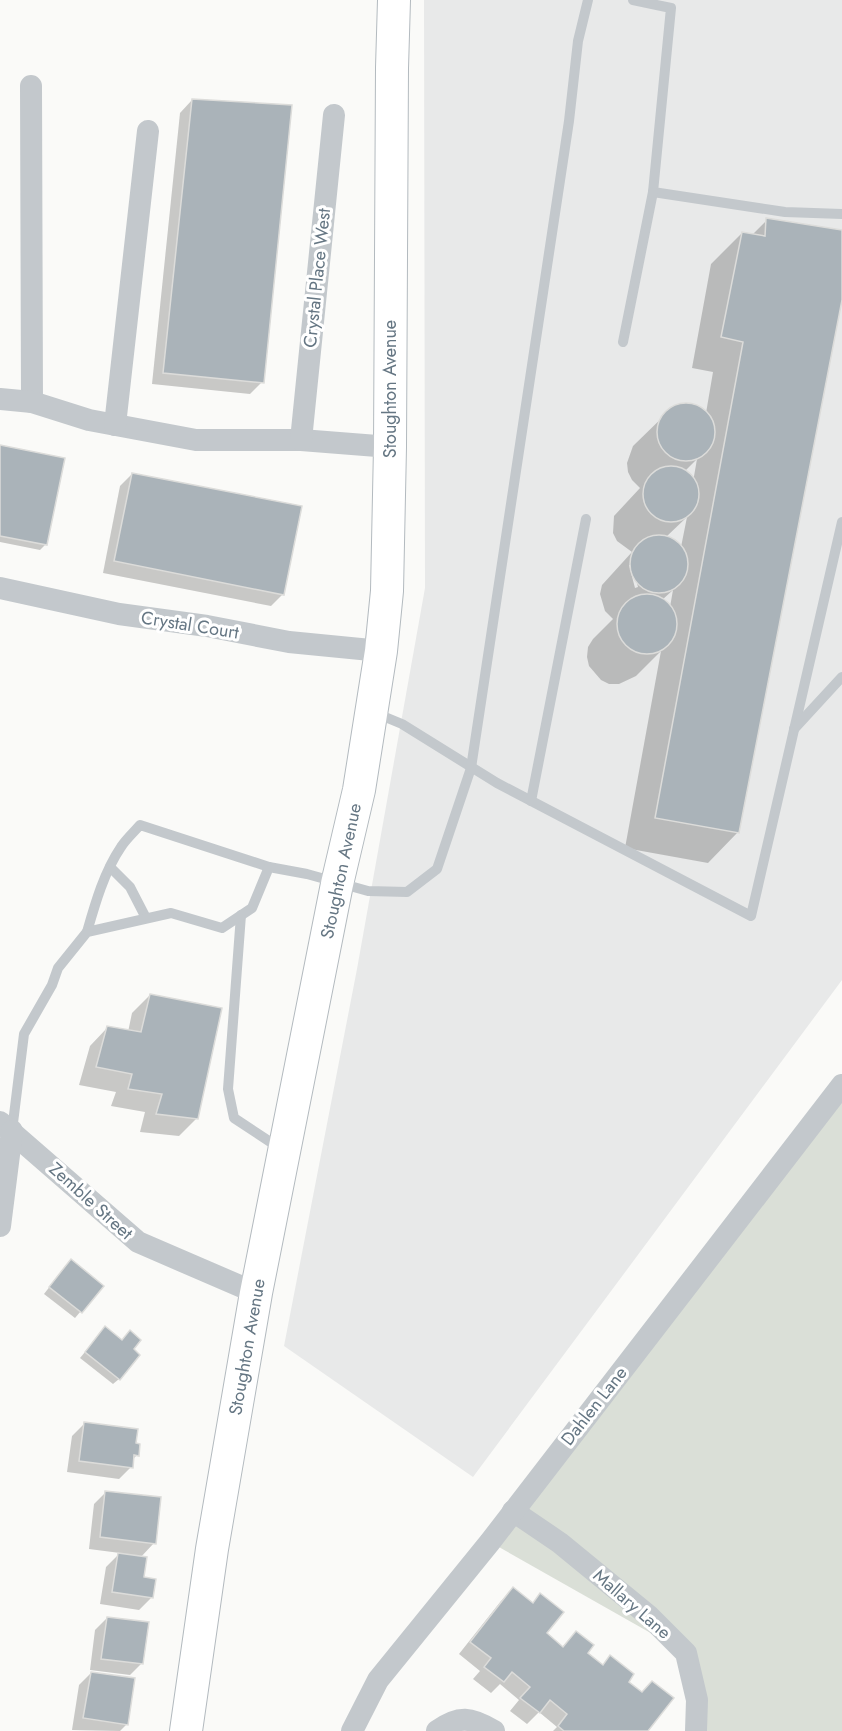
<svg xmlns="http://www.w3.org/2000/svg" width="842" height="1731" viewBox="0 0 842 1731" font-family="Jost,sans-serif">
	<rect width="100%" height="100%" fill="#fafaf8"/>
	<path fill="#e8e9e9" d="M 424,0 L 842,0 L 842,980 L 473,1477 L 284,1346 L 357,969 L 425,588 Z"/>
	<path fill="#dadfd7" d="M 842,1102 L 842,1731 L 692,1731 L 686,1653 L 490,1542 Z"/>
	<g fill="#0003" fill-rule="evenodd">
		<path d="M 192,100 L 262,382 L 250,394 L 152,384 L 180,113 Z"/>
		<path d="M 767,220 L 842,232 L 842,292 L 738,832 L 708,863 L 625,848 L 661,651 L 636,676 L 619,684 L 609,684 L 601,680 L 589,666 L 587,657 L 588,647 L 593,639 L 613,619 L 605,611 L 600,594 L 602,585 L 632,552 L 617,541 L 613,533 L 614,516 L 640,488 L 632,480 L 628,472 L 627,463 L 633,446 L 671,409 L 679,405 L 688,405 L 706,413 L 713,372 L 692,368 L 711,264 L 742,233 L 752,235 ZM 697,459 L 693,482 L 690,475 L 684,472 ZM 687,517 L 681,547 L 671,539 L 666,537 ZM 629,565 L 632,565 L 638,587 L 635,588 ZM 673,590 L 670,607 L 662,600 Z"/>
		<path d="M 0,446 L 46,544 L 40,550 L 0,542 Z"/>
		<path d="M 132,474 L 283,594 L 271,606 L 103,573 L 120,486 Z"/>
		<path d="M 150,995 L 197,1118 L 179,1136 L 140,1132 L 145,1112 L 111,1106 L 116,1092 L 79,1085 L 90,1046 L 107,1028 L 128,1032 L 132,1013 Z"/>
		<path d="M 65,1267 L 102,1286 L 75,1318 L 44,1294 Z"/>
		<path d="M 100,1334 L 131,1350 L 119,1379 L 113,1384 L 80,1358 Z"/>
		<path d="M 84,1424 L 134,1444 L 137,1455 L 132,1460 L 131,1467 L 119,1479 L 67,1472 L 72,1436 Z"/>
		<path d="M 106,1492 L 154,1543 L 140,1558 L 142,1578 L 151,1598 L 139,1610 L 100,1604 L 106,1567 L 120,1553 L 89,1549 L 94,1504 Z"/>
		<path d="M 513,1589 L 532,1604 L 540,1595 L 545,1633 L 562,1647 L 576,1633 L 586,1653 L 602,1666 L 610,1657 L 626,1682 L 646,1731 L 553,1731 L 557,1727 L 539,1712 L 527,1724 L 510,1711 L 519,1700 L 500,1684 L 491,1693 L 473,1679 L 480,1671 L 459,1654 L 501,1601 Z"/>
		<path d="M 107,1618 L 142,1663 L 130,1675 L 90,1670 L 95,1630 Z"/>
		<path d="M 91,1673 L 127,1724 L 120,1731 L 72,1730 L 79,1685 Z"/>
	</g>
	<g fill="#aab3b9" stroke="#dcdcda" stroke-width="1.5">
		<path d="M 192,99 L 292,105 L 264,383 L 163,373 Z"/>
		<path d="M 766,218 L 842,230 L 842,300 L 739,833 L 655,818 L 743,342 L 721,337 L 742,232 L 765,236 Z"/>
		<circle cx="686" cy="432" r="29"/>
		<path d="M 0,445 L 65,458 L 47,545 L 0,536 Z"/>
		<circle cx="671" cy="494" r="28"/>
		<path d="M 132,473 L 302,506 L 284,595 L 114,561 Z"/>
		<circle cx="659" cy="564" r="29"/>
		<circle cx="647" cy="624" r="30"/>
		<path d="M 150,994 L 222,1008 L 198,1119 L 156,1114 L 162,1094 L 128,1089 L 132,1074 L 96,1067 L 107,1026 L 141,1032 Z"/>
		<path d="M 71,1259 L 104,1286 L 82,1313 L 49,1287 Z"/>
		<path d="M 105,1326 L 122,1340 L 130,1330 L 141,1340 L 134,1349 L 140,1355 L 120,1380 L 85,1352 Z"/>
		<path d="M 84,1422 L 138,1429 L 136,1443 L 140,1444 L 139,1456 L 134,1455 L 133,1468 L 79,1461 Z"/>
		<path d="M 105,1491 L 161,1497 L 156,1544 L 100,1537 Z"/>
		<path d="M 118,1553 L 147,1557 L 144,1577 L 156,1579 L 153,1598 L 112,1592 Z"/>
		<path d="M 513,1587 L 533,1603 L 540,1593 L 564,1612 L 547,1633 L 563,1647 L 576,1631 L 594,1645 L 588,1653 L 603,1665 L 610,1655 L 634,1674 L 629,1682 L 642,1692 L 652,1681 L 674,1698 L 648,1731 L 564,1731 L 558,1726 L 567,1714 L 550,1700 L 540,1713 L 520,1698 L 530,1687 L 512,1672 L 504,1682 L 484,1667 L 491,1658 L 470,1642 Z"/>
		<path d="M 107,1617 L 149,1622 L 143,1664 L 101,1659 Z"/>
		<path d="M 91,1672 L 135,1678 L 128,1725 L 83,1718 Z"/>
	</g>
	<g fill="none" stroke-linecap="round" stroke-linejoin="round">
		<defs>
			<path id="secondary" d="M 186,1731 L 212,1549 L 256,1293 L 337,884 L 359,790 L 381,651 L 387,591 L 390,447 L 392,68 L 394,0"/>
		</defs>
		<use href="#secondary" stroke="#b3babf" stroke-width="34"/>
		<g stroke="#c3c8cc" stroke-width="10">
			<path d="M 633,0 L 671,8 L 653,192 L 785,212 L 842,214"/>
			<path d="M 623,342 L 653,192"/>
			<path d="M 373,712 L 402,724 L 497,783 L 751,916 L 842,522"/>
			<path d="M 794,729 L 842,677"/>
			<path d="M 531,801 L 586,519"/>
			<path d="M 110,867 L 130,887 L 146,918"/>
			<path d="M 241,915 L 228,1089 L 234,1118 L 281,1149"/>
			<path d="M 87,932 C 95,904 104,872 121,847 C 126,839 134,832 140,825 L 269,867"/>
			<path d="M 12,1131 L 24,1034 L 52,985 L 58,968 L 87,932 L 171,913 L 222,928 L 252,908 L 269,867 L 307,874 L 368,891 L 407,892 L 437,869 L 471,768 L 569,121 L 578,41 L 588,0"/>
		</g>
		<g stroke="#c3c8cc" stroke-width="22">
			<path d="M 31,86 L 32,402"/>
			<path d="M 0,399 L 32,402 L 89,420 L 196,440 L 301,440 L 390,447"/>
			<path d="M 115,425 L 148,131"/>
			<path d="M 301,440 L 334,115"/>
			<path d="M 0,588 L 119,614 L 207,626 L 289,642 L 381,651"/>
			<path d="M 0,1122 L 138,1242 L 256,1293"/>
			<path d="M 0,1226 L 12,1131"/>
			<path d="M 513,1511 L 560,1543 L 649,1616 L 686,1653 L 697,1700 L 696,1731"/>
			<path d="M 352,1731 L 378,1680 L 490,1542 L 842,1085"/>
			<path d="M 437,1731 C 459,1715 471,1717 494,1731"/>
		</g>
		<use href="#secondary" stroke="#fff" stroke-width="32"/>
	</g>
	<g text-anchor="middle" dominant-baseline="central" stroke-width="6" stroke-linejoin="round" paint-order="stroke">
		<g font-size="18" fill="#657683" stroke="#fff">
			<text transform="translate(317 278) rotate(-84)">Crystal Place West</text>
			<text transform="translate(390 389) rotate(-90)">Stoughton Avenue</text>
			<text transform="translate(190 625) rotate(9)">Crystal Court</text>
			<text transform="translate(341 871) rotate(-78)">Stoughton Avenue</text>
			<text transform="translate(91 1201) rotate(42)">Zemble Street</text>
			<text transform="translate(247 1347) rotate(-80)">Stoughton Avenue</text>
			<text transform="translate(594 1406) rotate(-52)">Dahlen Lane</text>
			<text transform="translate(632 1604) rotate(41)">Mallary Lane</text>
		</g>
	</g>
</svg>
